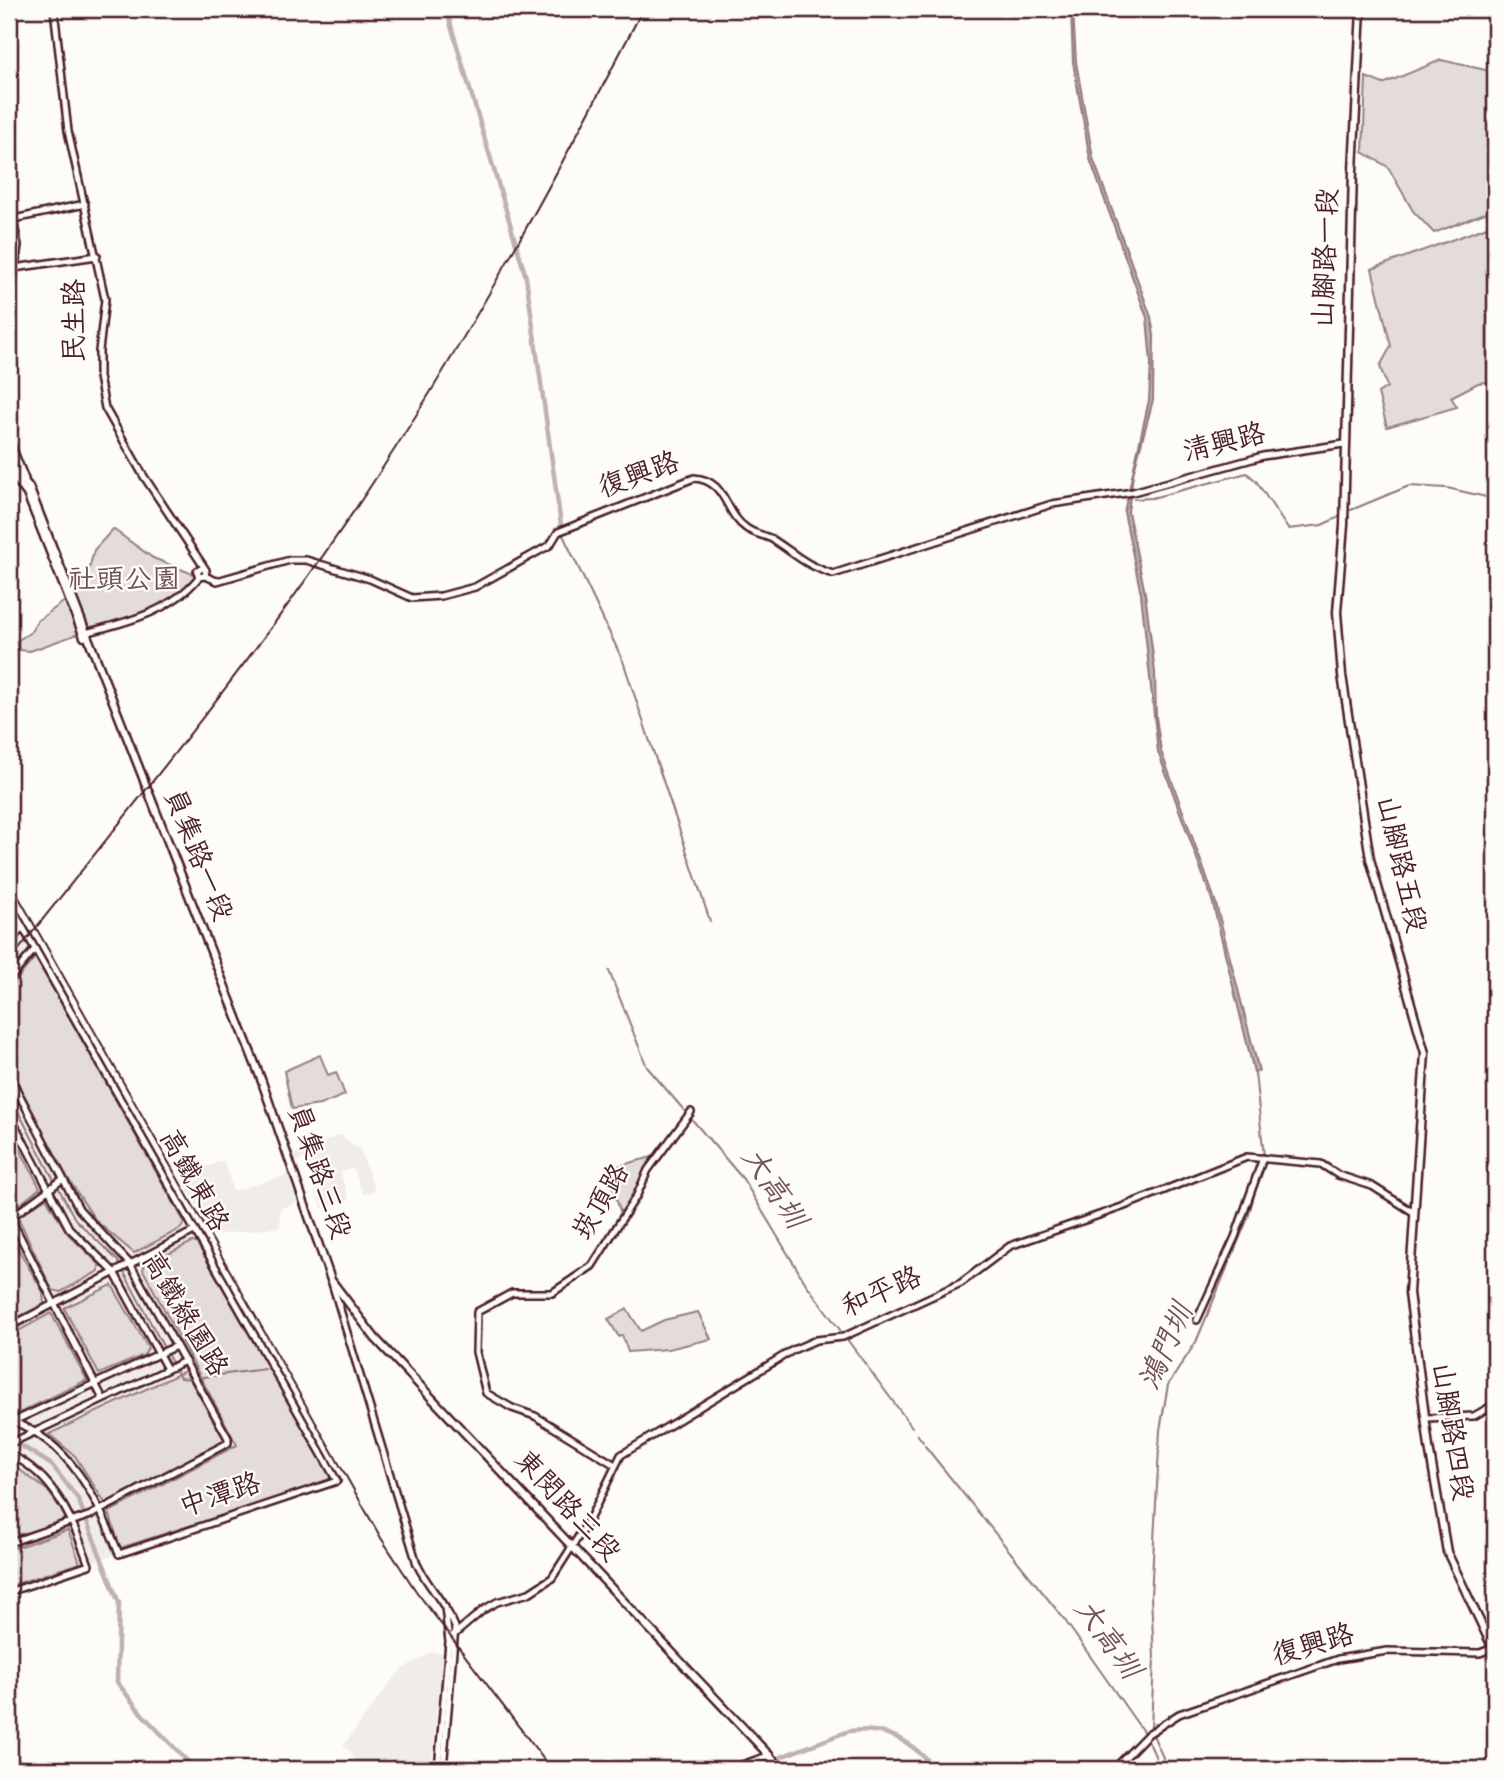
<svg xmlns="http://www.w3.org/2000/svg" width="1504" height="1778" viewBox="0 0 1504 1778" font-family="Dekko,'LXGW WenKai TC',sans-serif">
	<rect width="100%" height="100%" fill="#fdfcf7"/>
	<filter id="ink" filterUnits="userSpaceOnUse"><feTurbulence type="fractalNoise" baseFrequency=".0143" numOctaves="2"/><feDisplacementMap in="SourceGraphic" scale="14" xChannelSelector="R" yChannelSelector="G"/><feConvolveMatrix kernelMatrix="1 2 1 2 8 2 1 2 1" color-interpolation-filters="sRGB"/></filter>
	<g filter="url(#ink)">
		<g fill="#f0ece8">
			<path d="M 9,893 L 338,1480 L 9,1590 Z"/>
			<path d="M 340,1135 L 360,1150 L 375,1191 L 363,1194 L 353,1168 L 340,1172 L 349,1199 L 322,1208 L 304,1159 L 295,1162 L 292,1155 Z"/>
			<path d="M 224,1161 L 233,1191 L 288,1175 L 297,1202 L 280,1209 L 280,1227 L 214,1235 L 179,1175 Z"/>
			<path d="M 432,1652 L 443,1653 L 431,1769 L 361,1769 L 354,1765 L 357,1762 L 351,1755 L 352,1753 L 343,1746 L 392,1680 L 404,1668 Z"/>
		</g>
		<g fill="#e3dcda" stroke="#967e82" stroke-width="2">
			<path d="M 1441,60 L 1495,72 L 1495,209 L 1434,233 L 1413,211 L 1388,167 L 1363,152 L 1366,77 L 1383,84 Z"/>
			<path d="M 1495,224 L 1495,381 L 1478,383 L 1451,397 L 1457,407 L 1387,427 L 1378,393 L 1387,387 L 1380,366 L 1391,346 L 1372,269 Z"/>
			<path d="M 113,529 L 153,558 L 198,576 C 173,613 126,619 86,632 L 70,593 L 86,581 L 94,550 Z"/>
			<path d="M 65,601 L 78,634 L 30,651 L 19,650 L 15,642 L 31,632 L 37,621 Z"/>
			<path d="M 35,957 L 185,1223 L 180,1229 L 134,1253 L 96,1221 L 67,1177 L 9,1066 L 9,989 Z"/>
			<path d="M 320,1055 L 328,1075 L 336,1072 L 345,1095 L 320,1105 L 292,1109 L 284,1071 Z"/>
			<path d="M 9,1128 L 40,1188 L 13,1210 L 9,1205 Z"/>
			<path d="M 652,1157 L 637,1191 L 621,1214 L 607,1169 Z"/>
			<path d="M 46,1198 L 68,1234 L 99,1264 L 99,1271 L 61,1292 L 52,1290 L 18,1217 Z"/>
			<path d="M 9,1233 L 43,1292 L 44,1304 L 9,1322 Z"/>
			<path d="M 192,1242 L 197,1243 L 330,1475 L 329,1481 L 120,1548 L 109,1512 L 237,1445 L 143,1270 L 144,1266 Z"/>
			<path d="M 112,1285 L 148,1348 L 144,1355 L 99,1374 L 64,1308 Z"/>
			<path d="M 627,1309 L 641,1331 L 664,1320 L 698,1312 L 711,1339 L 668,1349 L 628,1352 L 622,1335 L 619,1337 L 608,1319 Z"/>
			<path d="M 51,1313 L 87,1380 L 13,1416 L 9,1409 L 9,1336 Z"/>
			<path d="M 185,1371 L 225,1441 L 105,1503 L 75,1456 L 49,1434 Z"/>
			<path d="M 9,1462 L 47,1490 L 67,1517 L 61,1522 L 9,1539 Z"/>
			<path d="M 68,1530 L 80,1563 L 9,1586 L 9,1550 Z"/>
		</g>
		<path fill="#c0b1b1" stroke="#91777b" stroke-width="2" d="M 1071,9 L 1073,9 L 1076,62 L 1093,158 L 1151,317 L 1154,335 L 1153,400 L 1133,474 L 1128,512 L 1145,593 L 1155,672 L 1156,717 L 1161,751 L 1215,900 L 1259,1071 L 1254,1072 L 1212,900 L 1158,752 L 1141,594 L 1124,512 L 1149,400 L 1151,363 L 1147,318 L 1090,159 L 1073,62 Z"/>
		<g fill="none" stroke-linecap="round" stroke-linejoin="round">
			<g stroke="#91777b" stroke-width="2">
				<path d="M 1134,499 L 1152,498 L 1247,473 L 1256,481 L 1288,529 L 1322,525 L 1341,516"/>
				<path d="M 1351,510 L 1409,486 L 1447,488 L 1495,499"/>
				<path d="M 562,533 L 623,661 L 710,921"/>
				<path d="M 609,971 L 647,1067 L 743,1179 L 806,1284 L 912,1427"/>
				<path d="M 1255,1073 L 1264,1157"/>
				<path d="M 9,1094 L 55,1182"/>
				<path d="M 58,1187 L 75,1219 L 118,1261 L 180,1378 L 191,1379"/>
				<path d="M 196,1378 L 265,1369"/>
				<path d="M 917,1434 L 923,1442"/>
				<path d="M 925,1446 L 1064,1619 L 1144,1733"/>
				<path d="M 1151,1730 L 1154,1658 L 1151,1596 L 1160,1430 L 1168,1385 L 1196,1342 L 1248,1218 L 1258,1180"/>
				<path d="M 1153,1735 L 1168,1769"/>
				<path d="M 1147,1738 L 1161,1769"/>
			</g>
			<g stroke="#c0b1b1" stroke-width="4.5">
				<path d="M 446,9 L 526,277 L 562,532"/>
				<path d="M 9,1438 L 52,1465 L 78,1499 L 119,1603 L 117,1682 L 141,1713 L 195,1769"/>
				<path d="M 315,1769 L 328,1765 L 342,1769"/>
				<path d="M 749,1769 L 849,1731 C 887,1727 911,1740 935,1769"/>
			</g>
			<defs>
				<g id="minor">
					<path d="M 54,9 L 68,131 L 105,299 L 99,351 L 99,377 L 105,408 L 143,475 L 206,570 L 205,576 L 199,577 L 197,571 L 203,568"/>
					<path d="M 9,199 L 18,245 L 9,314"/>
					<path d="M 9,220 L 85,204"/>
					<path d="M 14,268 L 97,256"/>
					<path d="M 9,439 L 25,479"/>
					<path d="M 205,576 L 217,581 L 290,560 L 306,560 L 370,579 L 412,598 L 441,596 L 475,587 L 550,545 L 558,532 L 694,478 C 727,480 724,513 746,528 C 754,534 764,535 772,539 C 797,555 803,564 833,574 L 1052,504 L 1133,492 L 1263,456 L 1344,444"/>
					<path d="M 85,633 C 127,622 171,612 199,577"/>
					<path d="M 9,903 L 337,1481 L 119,1554 C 97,1498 70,1441 9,1420"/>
					<path d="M 9,944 L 22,927"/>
					<path d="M 9,980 L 35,949"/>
					<path d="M 9,1075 L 79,1209 L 130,1264 L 228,1438 L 228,1443 L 91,1515 L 9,1543"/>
					<path d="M 9,1114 L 69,1228 L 114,1272 L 167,1369"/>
					<path d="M 9,1215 L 103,1399"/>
					<path d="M 9,1219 L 63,1179"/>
					<path d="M 332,1283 L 417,1564 C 427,1586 446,1603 455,1627 L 443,1769"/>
					<path d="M 1197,1320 L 1235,1237 L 1263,1158"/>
					<path d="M 9,1327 L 194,1231"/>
					<path d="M 1427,1418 L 1474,1416 L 1495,1404"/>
					<path d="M 14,1421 L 176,1346"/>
					<path d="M 9,1444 L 185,1361"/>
					<path d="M 9,1454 C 56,1476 72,1519 89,1565 L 9,1592"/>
					<path d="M 615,1465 L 535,1416 L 512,1408 L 486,1393 L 476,1352 L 477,1312 L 512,1293 L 552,1293 L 592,1266 L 637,1195 L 648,1170 L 691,1112"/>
					<path d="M 449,1639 L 483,1610 L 497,1602 L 529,1593 L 552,1578 L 589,1520 L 621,1455 L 793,1350 L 816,1340 L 843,1337 L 961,1283 L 1010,1246 L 1122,1207 L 1247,1157 L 1321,1164 L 1338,1175 L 1372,1186 L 1413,1212"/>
					<path d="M 438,1769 L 449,1642 L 445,1607"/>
					<path d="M 731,1769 L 770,1755"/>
					<path d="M 758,1769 L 776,1763"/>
					<path d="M 1114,1769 L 1148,1734 L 1179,1714 L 1338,1659 L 1387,1651 L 1480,1653 L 1493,1648"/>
				</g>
				<g id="major">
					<path d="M 1361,9 L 1353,171 L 1344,525 L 1337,612 L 1342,675 L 1370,859 L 1425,1053 L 1409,1293 L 1429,1447 L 1447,1552 L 1495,1653"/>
					<path d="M 9,462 L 29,487 L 261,1079 L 331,1280 L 375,1338 L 782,1769"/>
					<path d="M 9,470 L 27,494 L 84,637"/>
				</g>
			</defs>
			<use href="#minor" stroke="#4a1f2b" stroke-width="10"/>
			<use href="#major" stroke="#4a1f2b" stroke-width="11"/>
			<use href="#minor" stroke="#fdfcf7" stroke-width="5"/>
			<use href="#major" stroke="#fdfcf7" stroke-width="6"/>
			<g stroke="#4a1f2b" stroke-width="2">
				<path d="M 9,880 L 381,1538 L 416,1591 L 551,1769"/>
				<path d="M 9,962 C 129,810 254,660 362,499 C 467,342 556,177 643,9"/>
			</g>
		</g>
	</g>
	<g text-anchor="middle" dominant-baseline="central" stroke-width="5" stroke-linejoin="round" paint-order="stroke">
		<g font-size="28" fill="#4a1f2b" stroke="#fdfcf7">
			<text transform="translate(1329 258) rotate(-88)">山腳路一段</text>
			<text transform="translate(78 321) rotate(-90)">民生路</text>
			<text transform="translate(1225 446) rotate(-14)">清興路</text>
			<text transform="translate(640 478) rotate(-20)">復興路</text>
			<text transform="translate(195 856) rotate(68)">員集路一段</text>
			<text transform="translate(1398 865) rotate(77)">山腳路五段</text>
			<text transform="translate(316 1173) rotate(71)">員集路三段</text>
			<text transform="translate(191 1182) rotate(61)">高鐵東路</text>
			<text transform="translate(604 1204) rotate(-60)">崁頂路</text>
			<text transform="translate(883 1295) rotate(-24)">和平路</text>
			<text transform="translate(182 1316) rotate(59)">高鐵綠園路</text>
			<text transform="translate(1449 1432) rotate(81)">山腳路四段</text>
			<text transform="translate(221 1498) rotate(-18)">中潭路</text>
			<text transform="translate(565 1508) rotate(47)">東閔路三段</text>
			<text transform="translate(1314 1648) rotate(-16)">復興路</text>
		</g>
		<g font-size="28" fill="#704e57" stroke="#fdfcf7">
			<text x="124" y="583">社頭公園</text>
		</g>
		<g font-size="30" font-style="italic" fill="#73525a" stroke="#fdfcf7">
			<text transform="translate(771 1190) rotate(56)">大高圳</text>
			<text transform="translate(1169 1348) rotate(-66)">鴻門圳</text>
			<text transform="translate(1105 1641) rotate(54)">大高圳</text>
		</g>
	</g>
	<rect width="1504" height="1778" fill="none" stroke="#fdfcf7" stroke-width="35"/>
	<rect x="18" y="18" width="1469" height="1743" fill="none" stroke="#4a1f2b" stroke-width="2.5" filter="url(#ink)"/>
</svg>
